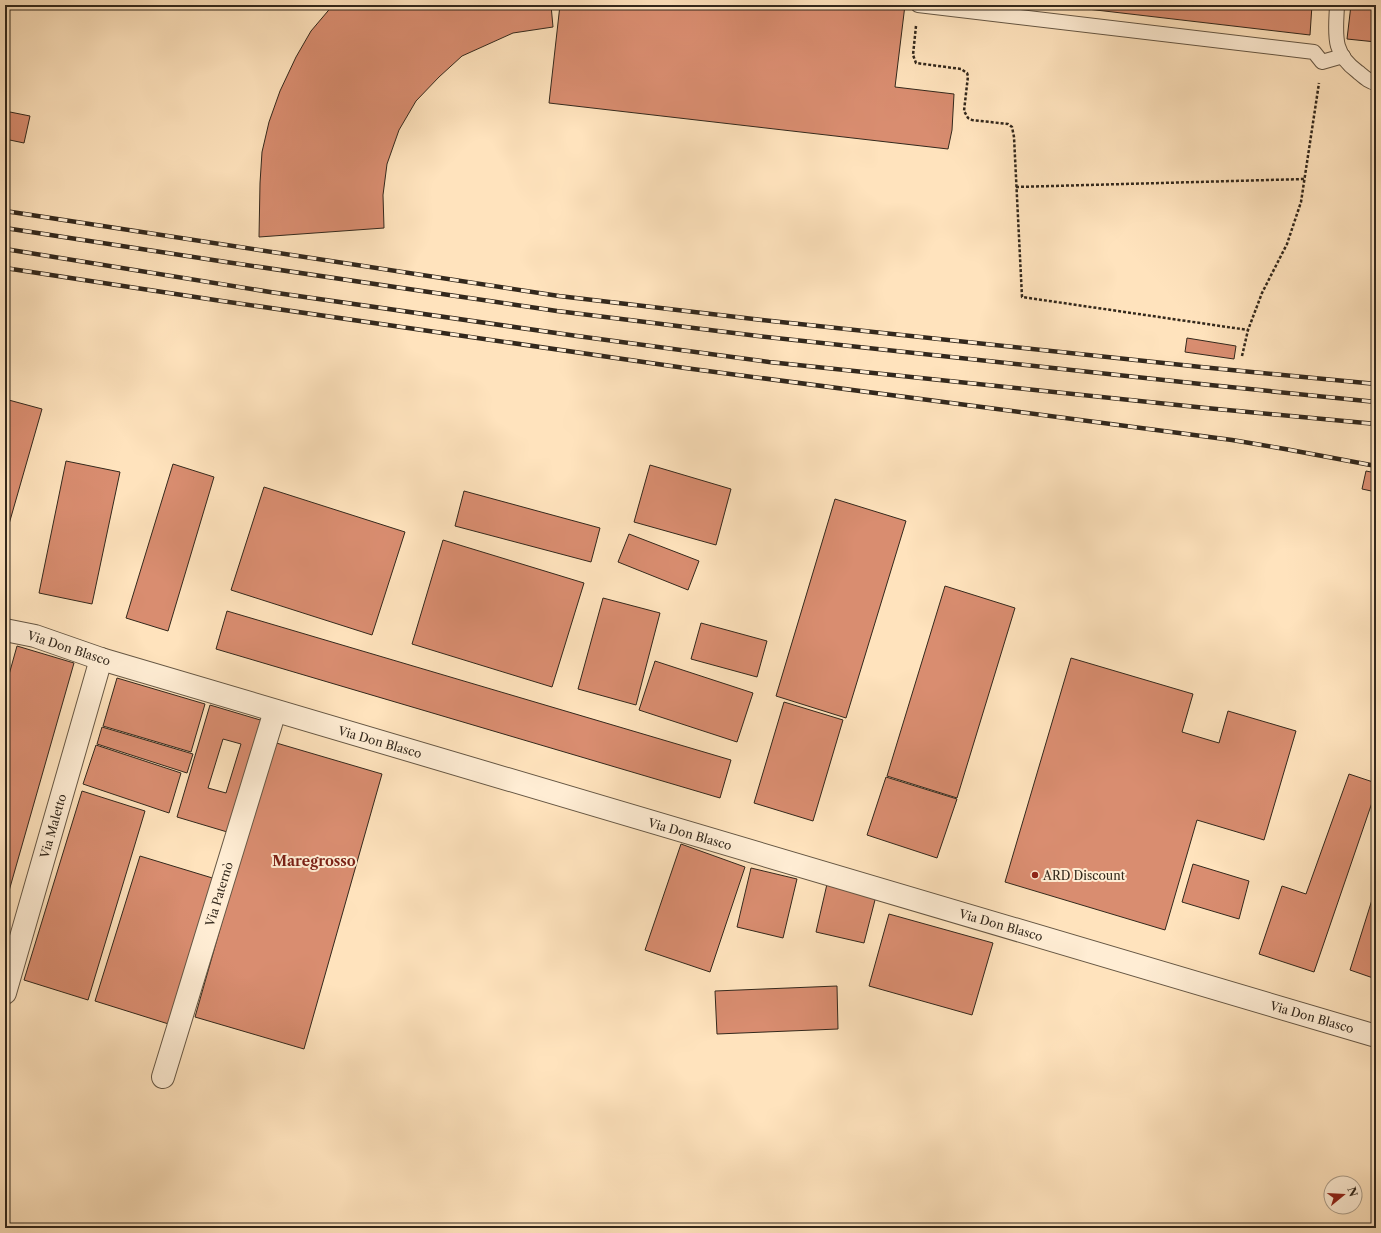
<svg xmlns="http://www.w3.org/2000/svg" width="1381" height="1233" viewBox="0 0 1381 1233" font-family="'Libre Caslon Text',serif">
	<rect width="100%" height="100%" fill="#ffe3bd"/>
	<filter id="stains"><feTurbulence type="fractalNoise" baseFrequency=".005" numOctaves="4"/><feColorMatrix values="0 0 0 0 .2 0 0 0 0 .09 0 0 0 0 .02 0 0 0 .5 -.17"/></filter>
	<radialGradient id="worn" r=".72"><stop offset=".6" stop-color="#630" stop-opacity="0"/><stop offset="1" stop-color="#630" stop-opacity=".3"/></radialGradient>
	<g fill="#d98d70" stroke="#33281c" fill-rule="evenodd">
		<path d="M 333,5 L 551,5 L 553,27 L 513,33 L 462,56 L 439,77 L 416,101 L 399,130 L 387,164 L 383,195 L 384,228 L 259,237 L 260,183 L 262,152 L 269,122 L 280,91 L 296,57 L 311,31 Z"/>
		<path d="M 560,5 L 905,5 L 895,87 L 954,94 L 952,130 L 948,149 L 549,103 Z"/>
		<path d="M 1053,5 L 1312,5 L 1310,35 Z"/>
		<path d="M 1351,5 L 1376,5 L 1376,42 L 1347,39 Z"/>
		<path d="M 5,111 L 30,116 L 24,143 L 5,139 Z"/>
		<path d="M 1187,338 L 1236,346 L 1234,359 L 1185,352 Z"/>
		<path d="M 5,399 L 42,409 L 5,538 Z"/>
		<path d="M 66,461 L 120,472 L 92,604 L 39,593 Z"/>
		<path d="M 173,464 L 214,477 L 168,631 L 126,618 Z"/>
		<path d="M 650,465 L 731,489 L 716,545 L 634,522 Z"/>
		<path d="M 1366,471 L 1376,473 L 1376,492 L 1362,489 Z"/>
		<path d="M 264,487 L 405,532 L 372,635 L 231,590 Z"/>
		<path d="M 464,491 L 600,528 L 591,562 L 455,526 Z"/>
		<path d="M 835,499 L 906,521 L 846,718 L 776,696 Z"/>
		<path d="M 629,534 L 699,561 L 688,590 L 618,562 Z"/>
		<path d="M 443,540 L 584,583 L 552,687 L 412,644 Z"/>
		<path d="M 945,586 L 1015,608 L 957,798 L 887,776 Z"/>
		<path d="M 603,598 L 660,613 L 636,705 L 578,689 Z"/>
		<path d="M 227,611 L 731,760 L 720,798 L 216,649 Z"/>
		<path d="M 701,623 L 767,641 L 757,677 L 691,659 Z"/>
		<path d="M 17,646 L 74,663 L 5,905 L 5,689 Z"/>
		<path d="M 1071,658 L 1193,694 L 1182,732 L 1219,743 L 1228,711 L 1296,731 L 1264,840 L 1197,820 L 1165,930 L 1005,882 Z"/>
		<path d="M 655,661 L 753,693 L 737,742 L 639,710 Z"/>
		<path d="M 117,678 L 205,704 L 191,752 L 103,726 Z"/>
		<path d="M 784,702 L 843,720 L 813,821 L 754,803 Z"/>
		<path d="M 210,705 L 267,722 L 234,834 L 177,817 ZM 223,739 L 241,744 L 226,793 L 208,788 Z"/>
		<path d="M 102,727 L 193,754 L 187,773 L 97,744 Z"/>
		<path d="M 273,742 L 382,774 L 304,1049 L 195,1017 Z"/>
		<path d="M 96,745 L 181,773 L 169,813 L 83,784 Z"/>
		<path d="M 1349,774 L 1376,783 L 1376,791 L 1314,972 L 1259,954 L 1282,886 L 1306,894 Z"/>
		<path d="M 886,777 L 957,799 L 937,858 L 867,835 Z"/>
		<path d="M 82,791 L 145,811 L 88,1000 L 24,980 Z"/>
		<path d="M 681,844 L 745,867 L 710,972 L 645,950 Z"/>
		<path d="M 140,856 L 219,880 L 175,1026 L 95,1001 Z"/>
		<path d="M 1193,864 L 1249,881 L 1239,919 L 1182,902 Z"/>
		<path d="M 751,868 L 797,879 L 783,938 L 737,927 Z"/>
		<path d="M 827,884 L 876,896 L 864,943 L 816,932 Z"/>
		<path d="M 1376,887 L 1376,979 L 1350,970 Z"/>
		<path d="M 889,914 L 993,943 L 972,1015 L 869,986 Z"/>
		<path d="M 837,986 L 838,1029 L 717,1034 L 715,991 Z"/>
	</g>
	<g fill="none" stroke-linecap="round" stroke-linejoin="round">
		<defs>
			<g id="lane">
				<path d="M 918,5 L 1314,52 L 1322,62 L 1343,56"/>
				<path d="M 1337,5 C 1336,34 1331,52 1358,72 C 1364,77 1369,82 1376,83"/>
			</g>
			<g id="street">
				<path d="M 5,630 L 35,636 L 101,659 L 1376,1036"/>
				<path d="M 5,993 L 101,659"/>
				<path d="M 163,1077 L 275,711"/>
			</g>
		</defs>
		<use href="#lane" stroke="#665744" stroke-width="16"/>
		<use href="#street" stroke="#665744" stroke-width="24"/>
		<g stroke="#33281c" stroke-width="2.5" stroke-dasharray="3 2" stroke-linecap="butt">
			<path d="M 916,26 L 913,55 L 916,63 L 961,69 L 967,73 L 968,76 L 964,111 L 968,118 L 972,120 L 1008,124 L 1012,127 L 1014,137 L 1022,297 L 1248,330"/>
			<path d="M 1016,187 L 1305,179"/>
			<path d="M 1242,356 L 1248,330 L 1262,293 L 1287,244 L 1301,202 L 1319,83"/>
		</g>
		<use href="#lane" stroke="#ffedd4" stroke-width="14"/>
		<use href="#street" stroke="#ffedd4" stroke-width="22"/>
		<defs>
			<g id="rail">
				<path d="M 5,211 L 559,296 L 762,320 L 1201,367 L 1376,384"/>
				<path d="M 5,228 L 226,262 L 557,311 L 758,336 L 1210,385 L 1376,402"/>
				<path d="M 5,249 L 270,292 L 577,336 L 769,362 L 1206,408 L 1376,424"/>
				<path d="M 5,268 L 215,300 L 685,368 L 1232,440 L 1285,449 L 1376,466"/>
			</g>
		</defs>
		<use href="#rail" stroke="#33281c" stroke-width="4.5"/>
		<use href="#rail" stroke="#ffedd4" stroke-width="3" stroke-dasharray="9" stroke-linecap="butt"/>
	</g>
	<circle fill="#8f2418" stroke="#ffedd4" stroke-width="1.5" cx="1035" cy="875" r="4"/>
	<g text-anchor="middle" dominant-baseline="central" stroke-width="4" stroke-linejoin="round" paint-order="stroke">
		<g font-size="12" fill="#33281c" stroke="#ffedd4">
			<text transform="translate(69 648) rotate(18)">Via Don Blasco</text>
			<text transform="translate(380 742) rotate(16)">Via Don Blasco</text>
			<text transform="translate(53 826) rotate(-74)">Via Maletto</text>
			<text transform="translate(690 834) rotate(16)">Via Don Blasco</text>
			<text transform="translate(219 894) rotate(-73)">Via Paternò</text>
			<text transform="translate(1001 925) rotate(16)">Via Don Blasco</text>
			<text transform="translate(1312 1017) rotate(16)">Via Don Blasco</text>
		</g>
		<g font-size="12" fill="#33281c" stroke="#ffedd4" text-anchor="start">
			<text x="1043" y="875">ARD Discount</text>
		</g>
		<g font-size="14" font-weight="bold" fill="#7a1f14" stroke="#ffedd4">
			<text x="314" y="861">Maregrosso</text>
		</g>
	</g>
	<rect width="1381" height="1233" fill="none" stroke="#ffe3bd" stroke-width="20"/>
	<rect x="6" y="6" width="1369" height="1221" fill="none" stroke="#33281c" stroke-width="2"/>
	<rect x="10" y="10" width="1361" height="1213" fill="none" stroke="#33281c"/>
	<g transform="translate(1343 1195) rotate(72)"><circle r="19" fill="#ffedd4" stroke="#ad9e8a"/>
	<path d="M0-3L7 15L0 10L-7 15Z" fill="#8f2418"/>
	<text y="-6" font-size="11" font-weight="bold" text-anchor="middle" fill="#33281c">N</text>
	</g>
	<rect width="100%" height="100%" filter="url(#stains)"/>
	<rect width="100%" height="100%" fill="url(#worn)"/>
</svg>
